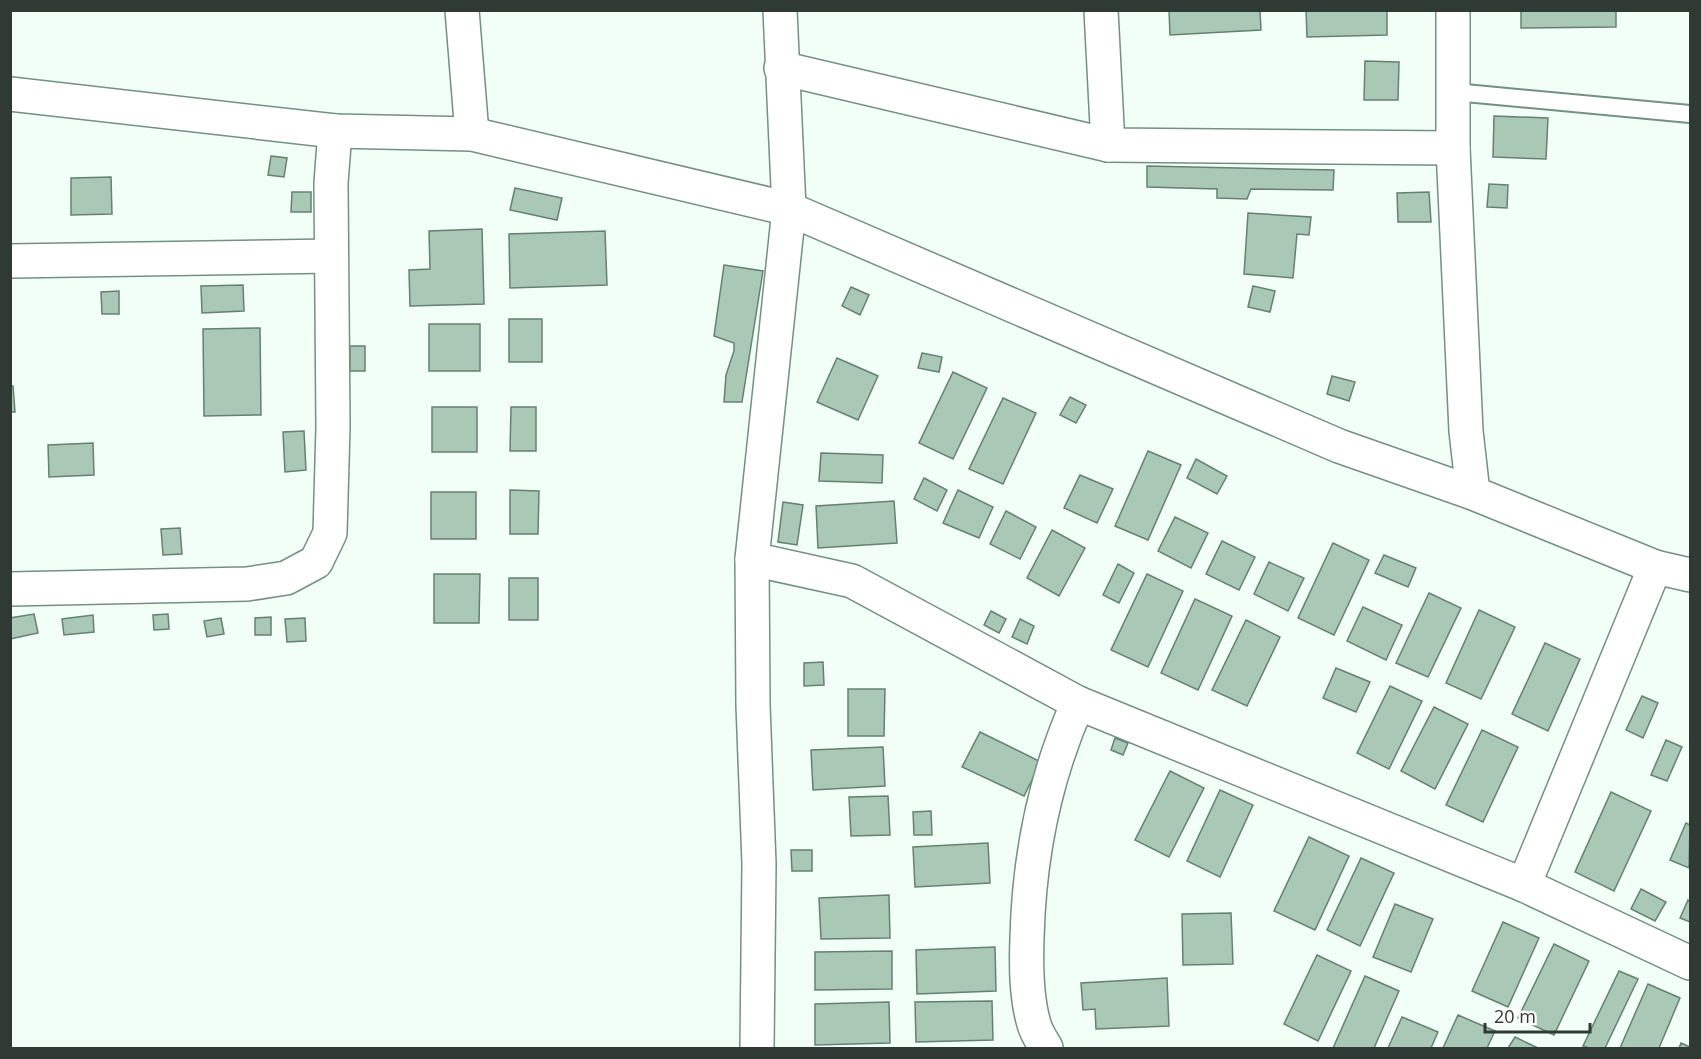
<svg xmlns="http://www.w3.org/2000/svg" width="1701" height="1059" viewBox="0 0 1701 1059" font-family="'Open Sans',sans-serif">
	<rect width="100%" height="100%" fill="#f2fff7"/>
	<g fill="#aac8b6" stroke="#658171" stroke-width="1.5">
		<path d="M 1169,10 L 1260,10 L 1261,30 L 1170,35 Z"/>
		<path d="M 1306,10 L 1387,10 L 1387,35 L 1307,37 Z"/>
		<path d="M 1521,10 L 1616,10 L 1616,27 L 1521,28 Z"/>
		<path d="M 1365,61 L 1399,62 L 1398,100 L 1364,100 Z"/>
		<path d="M 1494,116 L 1548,118 L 1546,159 L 1493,157 Z"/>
		<path d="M 271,156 L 287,158 L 284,177 L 268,175 Z"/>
		<path d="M 1147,166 L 1334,170 L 1333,190 L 1251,189 L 1247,199 L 1217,198 L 1217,189 L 1147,187 Z"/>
		<path d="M 111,177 L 112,214 L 71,215 L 71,178 Z"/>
		<path d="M 1489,184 L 1508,185 L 1507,208 L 1487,207 Z"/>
		<path d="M 515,188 L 562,198 L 557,220 L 510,210 Z"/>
		<path d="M 292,192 L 311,192 L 311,212 L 291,212 Z"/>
		<path d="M 1429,192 L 1431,222 L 1398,222 L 1397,193 Z"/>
		<path d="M 1248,213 L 1311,217 L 1309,235 L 1297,234 L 1293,278 L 1244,274 Z"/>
		<path d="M 482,229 L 484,304 L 410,306 L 409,270 L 430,269 L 429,231 Z"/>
		<path d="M 605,231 L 607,285 L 510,288 L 509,234 Z"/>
		<path d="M 724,265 L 763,271 L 742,402 L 724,402 L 726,375 L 734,351 L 734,343 L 714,336 Z"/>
		<path d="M 243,285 L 244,311 L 202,313 L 201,286 Z"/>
		<path d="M 1253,286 L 1275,291 L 1270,312 L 1248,307 Z"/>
		<path d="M 851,287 L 869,295 L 860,315 L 842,306 Z"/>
		<path d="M 119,291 L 119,314 L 102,314 L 101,292 Z"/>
		<rect x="509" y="319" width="33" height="43"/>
		<rect x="429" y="324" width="51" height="47"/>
		<path d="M 260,328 L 261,415 L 204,416 L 203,329 Z"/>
		<rect x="350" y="346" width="15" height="25"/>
		<path d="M 922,353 L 942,357 L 939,372 L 918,368 Z"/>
		<path d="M 837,358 L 878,376 L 858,420 L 817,402 Z"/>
		<path d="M 953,372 L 987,388 L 953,459 L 919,443 Z"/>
		<path d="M 1332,376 L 1355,382 L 1349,401 L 1327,394 Z"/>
		<path d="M 10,386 L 13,386 L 15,412 L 10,412 Z"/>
		<path d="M 1070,397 L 1086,405 L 1076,423 L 1060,415 Z"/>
		<path d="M 1003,398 L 1036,413 L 1003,484 L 969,469 Z"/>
		<rect x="432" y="407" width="45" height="45"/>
		<path d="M 511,407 L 536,407 L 536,451 L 510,451 Z"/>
		<path d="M 304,431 L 306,470 L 285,472 L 283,432 Z"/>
		<path d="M 93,443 L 94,475 L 49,477 L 48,445 Z"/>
		<path d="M 1148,451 L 1181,465 L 1148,540 L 1115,526 Z"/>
		<path d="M 821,453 L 883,455 L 882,483 L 819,481 Z"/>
		<path d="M 1196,459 L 1227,476 L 1217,494 L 1187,478 Z"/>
		<path d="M 1080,475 L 1113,489 L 1097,523 L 1064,508 Z"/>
		<path d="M 924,478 L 947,490 L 937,511 L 914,499 Z"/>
		<path d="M 510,490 L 539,491 L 538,534 L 510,534 Z"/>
		<path d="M 958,490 L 993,507 L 979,538 L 943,523 Z"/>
		<rect x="431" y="492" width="45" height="47"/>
		<path d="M 894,501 L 897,543 L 818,548 L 816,506 Z"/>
		<path d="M 783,502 L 803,505 L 797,545 L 778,542 Z"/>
		<path d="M 1006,511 L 1036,527 L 1020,559 L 990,544 Z"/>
		<path d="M 1175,517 L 1208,533 L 1191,568 L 1158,551 Z"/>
		<path d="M 180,528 L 182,554 L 163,555 L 161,529 Z"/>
		<path d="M 1052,530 L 1085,548 L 1059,596 L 1027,578 Z"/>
		<path d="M 1222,541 L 1255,557 L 1239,590 L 1206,574 Z"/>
		<path d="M 1333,543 L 1369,560 L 1334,635 L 1298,618 Z"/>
		<path d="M 1384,555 L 1416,568 L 1408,587 L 1375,573 Z"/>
		<path d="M 1269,562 L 1304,578 L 1288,611 L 1254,594 Z"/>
		<path d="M 1118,564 L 1134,573 L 1119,603 L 1103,595 Z"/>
		<path d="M 434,574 L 480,574 L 479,623 L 434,623 Z"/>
		<path d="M 1147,574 L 1183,591 L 1148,667 L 1111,650 Z"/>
		<rect x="509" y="578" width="29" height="42"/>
		<path d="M 1429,593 L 1461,608 L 1428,677 L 1396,663 Z"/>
		<path d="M 1195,599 L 1232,616 L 1198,690 L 1161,673 Z"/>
		<path d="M 1363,607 L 1402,625 L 1386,660 L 1347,641 Z"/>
		<path d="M 1479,610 L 1515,627 L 1481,699 L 1446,683 Z"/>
		<path d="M 991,611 L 1006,619 L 999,633 L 984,625 Z"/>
		<path d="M 34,614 L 38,633 L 10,639 L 10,618 Z"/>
		<path d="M 168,614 L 169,629 L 154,630 L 153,615 Z"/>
		<path d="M 93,615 L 94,632 L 64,635 L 62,619 Z"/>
		<path d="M 271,617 L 271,635 L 255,635 L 255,618 Z"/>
		<path d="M 221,618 L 224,634 L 207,637 L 204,621 Z"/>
		<path d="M 305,618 L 306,641 L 287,642 L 285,619 Z"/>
		<path d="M 1020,619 L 1034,626 L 1027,644 L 1012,637 Z"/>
		<path d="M 1246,620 L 1280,637 L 1247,706 L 1212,690 Z"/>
		<path d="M 1545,643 L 1580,659 L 1548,731 L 1512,714 Z"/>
		<path d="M 823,662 L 824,685 L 804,686 L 804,663 Z"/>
		<path d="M 1336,668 L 1370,682 L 1356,712 L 1323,698 Z"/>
		<path d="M 1390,686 L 1422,701 L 1389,769 L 1357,753 Z"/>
		<path d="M 848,689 L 885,689 L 884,736 L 848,736 Z"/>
		<path d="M 1642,696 L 1658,703 L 1643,738 L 1626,730 Z"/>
		<path d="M 1434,707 L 1468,724 L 1435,789 L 1401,771 Z"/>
		<path d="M 1482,730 L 1518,747 L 1483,822 L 1446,805 Z"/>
		<path d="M 980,732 L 1041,762 L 1024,796 L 962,767 Z"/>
		<path d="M 1115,738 L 1128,743 L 1123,755 L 1111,750 Z"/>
		<path d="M 1666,740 L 1682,747 L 1667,781 L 1651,775 Z"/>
		<path d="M 883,747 L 885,786 L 813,790 L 811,750 Z"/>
		<path d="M 1170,771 L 1204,788 L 1169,857 L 1135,840 Z"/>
		<path d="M 1220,790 L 1253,805 L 1220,877 L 1187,861 Z"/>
		<path d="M 1611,792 L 1651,811 L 1614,891 L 1575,872 Z"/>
		<path d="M 888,796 L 890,835 L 851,836 L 849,797 Z"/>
		<path d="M 931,811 L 932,835 L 914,835 L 913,812 Z"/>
		<path d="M 1686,823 L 1690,825 L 1689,868 L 1670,860 Z"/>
		<path d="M 1309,837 L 1349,856 L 1315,930 L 1274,911 Z"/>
		<path d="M 988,843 L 990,883 L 915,887 L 913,847 Z"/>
		<path d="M 791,850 L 812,850 L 812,871 L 792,871 Z"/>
		<path d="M 1361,858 L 1394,873 L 1360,946 L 1327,930 Z"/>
		<path d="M 1641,889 L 1666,902 L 1655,921 L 1631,909 Z"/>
		<path d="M 889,895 L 890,938 L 821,939 L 819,898 Z"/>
		<path d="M 1688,900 L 1690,902 L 1690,922 L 1680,918 Z"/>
		<path d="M 1395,904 L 1433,919 L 1411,972 L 1373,957 Z"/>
		<path d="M 1231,913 L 1233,964 L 1183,965 L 1182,914 Z"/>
		<path d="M 1503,922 L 1539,938 L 1508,1007 L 1472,991 Z"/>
		<path d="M 1554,944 L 1589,961 L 1554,1035 L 1518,1018 Z"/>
		<path d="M 995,947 L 996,991 L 917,994 L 916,950 Z"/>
		<path d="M 892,951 L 892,989 L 815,990 L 815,952 Z"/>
		<path d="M 1317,955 L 1351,971 L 1318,1041 L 1284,1024 Z"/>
		<path d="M 1619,971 L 1638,979 L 1605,1048 L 1589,1048 L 1583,1046 Z"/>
		<path d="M 1365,976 L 1399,991 L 1374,1048 L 1333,1048 Z"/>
		<path d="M 1167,978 L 1169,1026 L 1096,1029 L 1095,1009 L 1083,1010 L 1081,983 Z"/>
		<path d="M 1648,984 L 1680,998 L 1659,1048 L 1620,1048 Z"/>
		<path d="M 992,1001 L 993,1040 L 916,1042 L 915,1002 Z"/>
		<path d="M 889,1002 L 890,1043 L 815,1045 L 815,1004 Z"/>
		<path d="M 1458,1015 L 1495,1031 L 1487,1048 L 1443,1048 Z"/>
		<path d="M 1402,1017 L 1438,1032 L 1431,1048 L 1388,1048 Z"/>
		<path d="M 1515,1037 L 1538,1048 L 1508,1048 Z"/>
		<path d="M 1681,1043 L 1690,1047 L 1690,1048 L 1679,1048 Z"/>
	</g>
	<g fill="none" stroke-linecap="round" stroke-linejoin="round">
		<defs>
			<path id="lane" d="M 1454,92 L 1690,114"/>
			<g id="street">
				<path d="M 462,10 L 472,134"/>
				<path d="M 1101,10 L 1108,145"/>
				<path d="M 1453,10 L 1453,148 L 1466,431 L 1473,493"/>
				<path d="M 781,68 L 1108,145 L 1453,148"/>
				<path d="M 10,94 L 335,131 L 472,134 L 789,209 L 1339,446 L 1473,493 L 1655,567 L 1690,575"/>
				<path d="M 10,261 L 331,256"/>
				<path d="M 752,559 L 852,581 L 1078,703 L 1524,885 L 1690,963"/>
				<path d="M 10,589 L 247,584 L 286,578 L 316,562 L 330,533 L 333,427 L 331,183 L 335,131"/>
				<path d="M 1524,885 L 1655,567"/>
				<path d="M 757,1048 L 759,864 L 753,705 L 752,559 L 789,209 L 780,10"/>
				<path d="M 1046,1048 C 1042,1041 1036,1032 1034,1024 C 1026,997 1026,966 1027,938 C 1029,856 1044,779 1078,703"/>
			</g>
		</defs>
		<use href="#lane" stroke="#749080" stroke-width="20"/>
		<use href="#street" stroke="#749080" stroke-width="36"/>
		<use href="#lane" stroke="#fff" stroke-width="16"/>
		<use href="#street" stroke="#fff" stroke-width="33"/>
	</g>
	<rect width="1701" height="1059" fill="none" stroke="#2e3a33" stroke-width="24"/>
	<path d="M1485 1023v9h105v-9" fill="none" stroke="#2e3a33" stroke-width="3"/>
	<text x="1494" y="1023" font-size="18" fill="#2e3a33" stroke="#ffffff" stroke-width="4.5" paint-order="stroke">20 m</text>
</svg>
